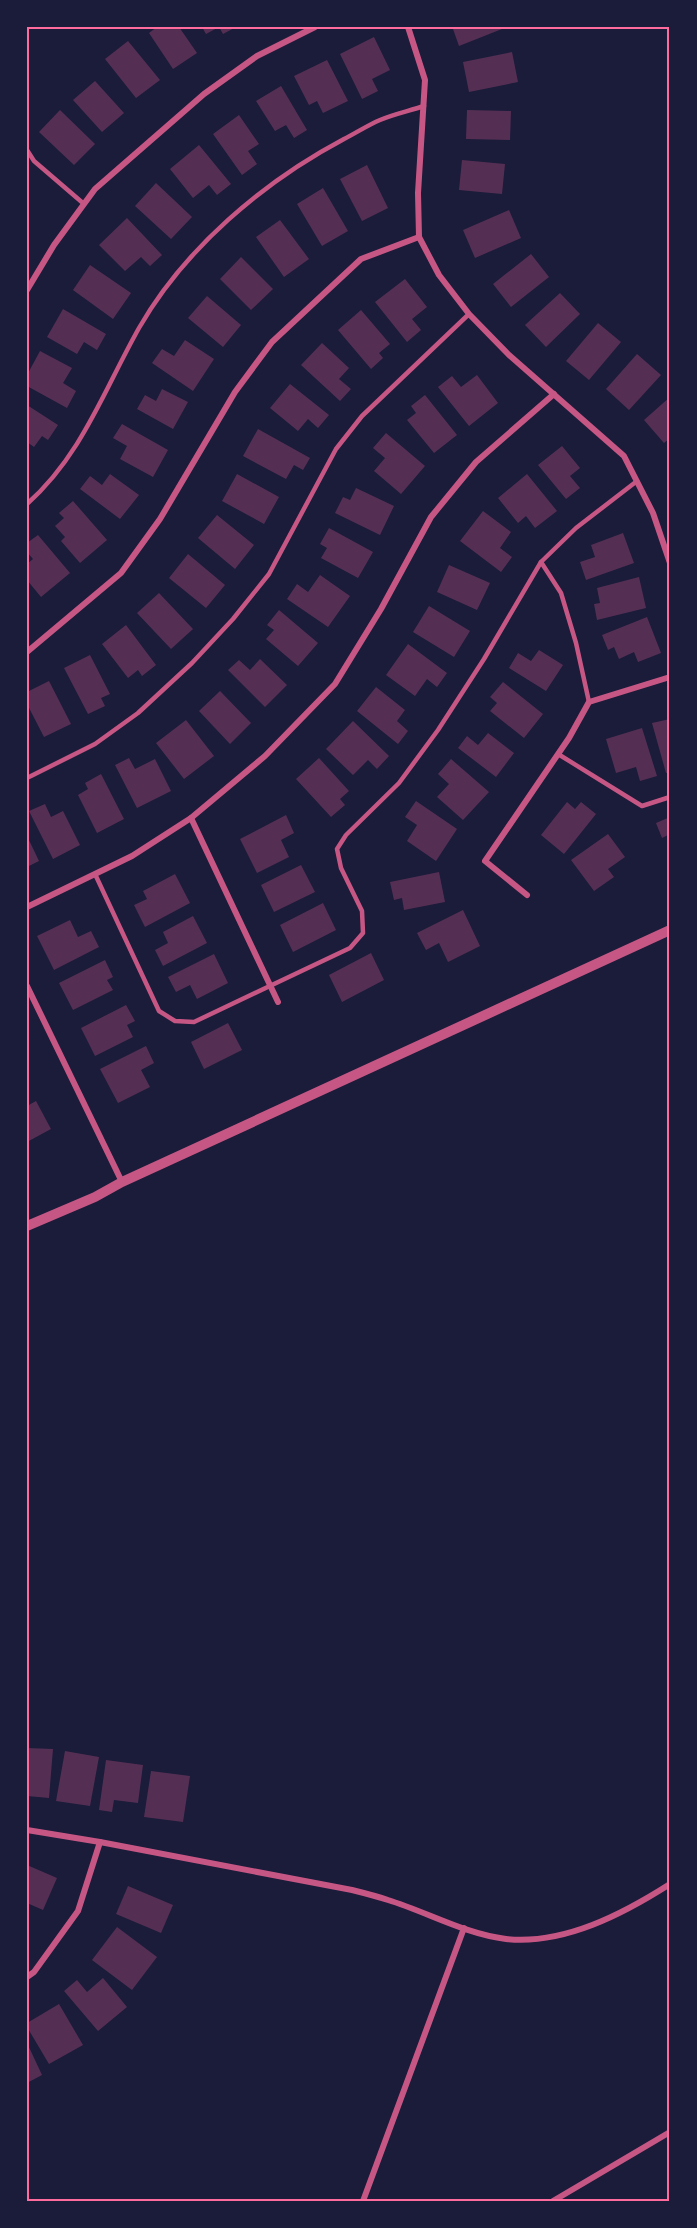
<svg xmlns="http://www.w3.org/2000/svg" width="697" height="2228" viewBox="0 0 697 2228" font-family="Roboto,sans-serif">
	<rect width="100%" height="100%" fill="#1b1b3a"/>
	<g fill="#542f53">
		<path d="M 157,27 L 179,27 L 197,53 L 173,69 L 149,33 Z"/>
		<path d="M 202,27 L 236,27 L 223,34 L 219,27 L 206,34 Z"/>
		<path d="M 459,27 L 507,27 L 459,46 L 453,29 Z"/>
		<path d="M 374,37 L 390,70 L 372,79 L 378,91 L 362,99 L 340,54 Z"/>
		<path d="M 128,41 L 160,80 L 136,98 L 105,59 Z"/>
		<path d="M 512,52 L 518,82 L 469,92 L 463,62 Z"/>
		<path d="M 327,60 L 348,101 L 323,113 L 317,101 L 309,105 L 294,76 Z"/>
		<path d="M 95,81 L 124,113 L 102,132 L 73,100 Z"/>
		<path d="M 281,86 L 307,130 L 294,138 L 286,125 L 275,131 L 256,101 Z"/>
		<path d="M 60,110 L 95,144 L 74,165 L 39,132 Z"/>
		<path d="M 467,110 L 511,111 L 510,140 L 466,139 Z"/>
		<path d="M 239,115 L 259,144 L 248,151 L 257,164 L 242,175 L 213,134 Z"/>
		<path d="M 199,145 L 231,184 L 217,195 L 209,185 L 193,198 L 170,169 Z"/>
		<path d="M 462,160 L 505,164 L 502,194 L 459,190 Z"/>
		<path d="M 367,165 L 388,208 L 362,221 L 340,179 Z"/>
		<path d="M 156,183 L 192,217 L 171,239 L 135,206 Z"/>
		<path d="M 323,188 L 348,231 L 322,246 L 297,204 Z"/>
		<path d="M 509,210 L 521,238 L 475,258 L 463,230 Z"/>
		<path d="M 127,218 L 162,255 L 150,266 L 141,257 L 125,271 L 99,245 Z"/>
		<path d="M 280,220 L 309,259 L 284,277 L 256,237 Z"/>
		<path d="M 531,254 L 549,277 L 511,307 L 493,284 Z"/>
		<path d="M 241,257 L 273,289 L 251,310 L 220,279 Z"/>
		<path d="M 90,265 L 131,293 L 113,319 L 73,290 Z"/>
		<path d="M 405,279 L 427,307 L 412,319 L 421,330 L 407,342 L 375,302 Z"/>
		<path d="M 560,293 L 580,314 L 546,347 L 525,325 Z"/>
		<path d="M 207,296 L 241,325 L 223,347 L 188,318 Z"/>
		<path d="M 63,309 L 106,334 L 97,350 L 84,342 L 77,354 L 47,337 Z"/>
		<path d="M 361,310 L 390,344 L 379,353 L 383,358 L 371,369 L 338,330 Z"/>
		<path d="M 598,323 L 621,342 L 589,380 L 566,361 Z"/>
		<path d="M 185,340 L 214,359 L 193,391 L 152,363 L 162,349 L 174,356 Z"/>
		<path d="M 322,343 L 349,368 L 339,379 L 351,389 L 340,401 L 301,365 Z"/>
		<path d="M 40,351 L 72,368 L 63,383 L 76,391 L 67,408 L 27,386 L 27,375 Z"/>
		<path d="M 637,354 L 661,375 L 629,410 L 606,389 Z"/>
		<path d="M 477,375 L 498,403 L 469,426 L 438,387 L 452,376 L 461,387 Z"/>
		<path d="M 290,384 L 329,415 L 318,428 L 308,419 L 298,431 L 270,408 Z"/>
		<path d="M 162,389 L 188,402 L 173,429 L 137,409 L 145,395 L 156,401 Z"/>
		<path d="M 425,395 L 457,435 L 434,453 L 407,420 L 416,413 L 411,406 Z"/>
		<path d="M 670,397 L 670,438 L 664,443 L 644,420 Z"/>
		<path d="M 27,405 L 58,425 L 48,440 L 42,436 L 34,447 L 27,442 Z"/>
		<path d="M 122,424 L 168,450 L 153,477 L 120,459 L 127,446 L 113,438 Z"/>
		<path d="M 258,429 L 310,458 L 303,470 L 294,465 L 286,479 L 243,456 Z"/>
		<path d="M 386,433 L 425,466 L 401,494 L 374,471 L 385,458 L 373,448 Z"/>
		<path d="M 562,446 L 580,468 L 570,476 L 580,488 L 566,499 L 538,465 Z"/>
		<path d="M 110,474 L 139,495 L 120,519 L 80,489 L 90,476 L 102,485 Z"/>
		<path d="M 237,474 L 279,497 L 264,524 L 222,501 Z"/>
		<path d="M 527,474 L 557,511 L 535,528 L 526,516 L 518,523 L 498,498 Z"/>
		<path d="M 356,488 L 394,506 L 380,535 L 335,513 L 343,497 L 350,500 Z"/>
		<path d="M 73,501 L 107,540 L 80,563 L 61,541 L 65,537 L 55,526 L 64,518 L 59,513 Z"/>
		<path d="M 483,511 L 511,532 L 500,548 L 512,557 L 501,572 L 460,541 Z"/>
		<path d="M 217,515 L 254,545 L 235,569 L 198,538 Z"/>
		<path d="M 329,528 L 373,552 L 358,578 L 321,558 L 327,548 L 320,544 Z"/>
		<path d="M 623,533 L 634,563 L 586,580 L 580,562 L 595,557 L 591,545 Z"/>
		<path d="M 38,535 L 70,573 L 41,597 L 27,580 L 27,564 L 33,559 L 27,552 L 27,543 Z"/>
		<path d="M 188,554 L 225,585 L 206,608 L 169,578 Z"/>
		<path d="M 449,565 L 490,583 L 477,610 L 437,592 Z"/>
		<path d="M 320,575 L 350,596 L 328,627 L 287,599 L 297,584 L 308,592 Z"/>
		<path d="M 639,577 L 646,608 L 597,620 L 594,604 L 600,603 L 597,588 Z"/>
		<path d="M 159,593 L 193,629 L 171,649 L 137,613 Z"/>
		<path d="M 429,606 L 470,631 L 454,657 L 413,632 Z"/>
		<path d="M 279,610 L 318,643 L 298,666 L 266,639 L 274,630 L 267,625 Z"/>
		<path d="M 647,617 L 661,653 L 638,662 L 634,652 L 619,659 L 614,647 L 608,650 L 602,635 Z"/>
		<path d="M 126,625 L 156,665 L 142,676 L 138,670 L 128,678 L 102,644 Z"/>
		<path d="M 408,644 L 447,673 L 437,687 L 427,679 L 415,696 L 386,675 Z"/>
		<path d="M 539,650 L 563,665 L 546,691 L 509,668 L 518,653 L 531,661 Z"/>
		<path d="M 90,655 L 110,694 L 101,698 L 105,706 L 88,714 L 64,668 Z"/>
		<path d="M 260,659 L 287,685 L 265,707 L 228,670 L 239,660 L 250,670 Z"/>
		<path d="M 49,681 L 71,724 L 44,737 L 27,704 L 27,692 Z"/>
		<path d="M 503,682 L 543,714 L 524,738 L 490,711 L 497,703 L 490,697 Z"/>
		<path d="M 376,687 L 405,710 L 397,721 L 408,731 L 398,744 L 357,711 Z"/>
		<path d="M 220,691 L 251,723 L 230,744 L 199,711 Z"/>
		<path d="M 670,719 L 670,772 L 666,773 L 652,723 Z"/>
		<path d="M 186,720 L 214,756 L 184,779 L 156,743 Z"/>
		<path d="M 353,721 L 389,756 L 377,769 L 368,760 L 353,775 L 326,749 Z"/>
		<path d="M 642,728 L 657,776 L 640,781 L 636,767 L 616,773 L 606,739 Z"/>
		<path d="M 488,733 L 514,753 L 496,777 L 458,748 L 467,736 L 478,745 Z"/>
		<path d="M 129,758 L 135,769 L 155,759 L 171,791 L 137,808 L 115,765 Z"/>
		<path d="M 319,758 L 349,791 L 340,799 L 345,805 L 331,817 L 296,779 Z"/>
		<path d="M 451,759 L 489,792 L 463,820 L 437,797 L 449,784 L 438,774 Z"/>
		<path d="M 101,774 L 124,819 L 97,833 L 78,795 L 88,789 L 85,783 Z"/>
		<path d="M 416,801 L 457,829 L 436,861 L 407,841 L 417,825 L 405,817 Z"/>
		<path d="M 567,802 L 575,809 L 581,802 L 596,814 L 564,854 L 541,835 Z"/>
		<path d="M 45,804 L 51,817 L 63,811 L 80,845 L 53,859 L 29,811 Z"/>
		<path d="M 286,815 L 294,833 L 281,840 L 289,857 L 257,873 L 240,839 Z"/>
		<path d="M 670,817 L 670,834 L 662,838 L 656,823 Z"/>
		<path d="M 608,834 L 625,857 L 608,869 L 614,877 L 594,891 L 571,860 Z"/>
		<path d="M 27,836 L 39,861 L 27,867 Z"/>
		<path d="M 301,865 L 315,892 L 274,912 L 261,885 Z"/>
		<path d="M 439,872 L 445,902 L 404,910 L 402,898 L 394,900 L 390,882 Z"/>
		<path d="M 175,874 L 190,903 L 145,927 L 134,905 L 147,899 L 143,891 Z"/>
		<path d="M 323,903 L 336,930 L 293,952 L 280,925 Z"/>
		<path d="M 463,910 L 480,946 L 448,962 L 439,943 L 426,950 L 417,933 Z"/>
		<path d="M 193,916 L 207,943 L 163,966 L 155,950 L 168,943 L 163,932 Z"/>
		<path d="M 70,920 L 78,937 L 91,931 L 99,947 L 54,970 L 37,936 Z"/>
		<path d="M 371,953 L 384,980 L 342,1002 L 329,975 Z"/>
		<path d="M 214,954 L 228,983 L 197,999 L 190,985 L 176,992 L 168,977 Z"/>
		<path d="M 105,960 L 113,977 L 107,980 L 113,990 L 73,1010 L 59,983 Z"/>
		<path d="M 126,1005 L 135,1021 L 127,1025 L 133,1037 L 95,1056 L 81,1028 Z"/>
		<path d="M 228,1023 L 242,1050 L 204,1069 L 191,1042 Z"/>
		<path d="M 146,1046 L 154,1063 L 141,1070 L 150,1087 L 118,1103 L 100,1069 Z"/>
		<path d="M 36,1101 L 51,1129 L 27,1142 L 27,1106 Z"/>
		<path d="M 27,1748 L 53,1749 L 49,1798 L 27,1796 Z"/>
		<path d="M 65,1751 L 99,1757 L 90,1806 L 56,1801 Z"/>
		<path d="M 106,1760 L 143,1765 L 138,1803 L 114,1800 L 112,1812 L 99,1810 Z"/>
		<path d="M 151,1771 L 190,1776 L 183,1822 L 144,1817 Z"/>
		<path d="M 27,1865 L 57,1878 L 43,1910 L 27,1903 Z"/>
		<path d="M 128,1886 L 173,1905 L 161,1933 L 116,1914 Z"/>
		<path d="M 117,1927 L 157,1957 L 132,1990 L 92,1960 Z"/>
		<path d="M 103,1978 L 127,2007 L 98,2031 L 64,1991 L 77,1980 L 87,1992 Z"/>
		<path d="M 59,2004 L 83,2045 L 49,2064 L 27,2027 L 27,2023 Z"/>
		<path d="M 27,2043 L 42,2075 L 27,2083 Z"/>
	</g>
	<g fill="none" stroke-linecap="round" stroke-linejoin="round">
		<g stroke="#c65784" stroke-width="4.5">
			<path d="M 27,150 L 34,161 L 84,204"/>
			<path d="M 27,504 C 82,455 104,390 139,328 C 185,248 263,182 344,139 C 356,133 368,125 380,120 C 394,114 409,111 424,106"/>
			<path d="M 541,562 L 561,593 L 576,643 L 589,702"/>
			<path d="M 558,754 L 642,806 L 670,797"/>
			<path d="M 27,778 L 95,744 L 138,713 L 192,663 L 233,619 L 269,574 L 336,449 L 362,416 L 469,314"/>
			<path d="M 95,874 L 159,1011 L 175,1021 L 194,1022 L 350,948 L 363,933 L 362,911 L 341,868 L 337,849 L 346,835 L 399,783 L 438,730 L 484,659 L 541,562 L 576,528 L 637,481"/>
		</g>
		<g stroke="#c65784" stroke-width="6">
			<path d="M 408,27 L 425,80 L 418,193 L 419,237 L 439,275 L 469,314 L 509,355 L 624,456 L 653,513 L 670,563"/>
			<path d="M 27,290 L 54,245 L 95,189 L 204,94 L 257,56 L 315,27"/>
			<path d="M 27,652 L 121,573 L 160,519 L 235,392 L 272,342 L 361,259 L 419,237"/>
			<path d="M 191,818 L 278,1002"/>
			<path d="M 527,895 L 485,861 L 569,738 L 589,702 L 670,677"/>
			<path d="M 27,907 L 132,856 L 191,818 L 265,756 L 335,684 L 381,609 L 431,517 L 476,462 L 554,394"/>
			<path d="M 27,986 L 122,1182"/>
			<path d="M 27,1830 L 100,1842 L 352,1890 C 364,1893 376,1896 388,1900 C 427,1912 465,1934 506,1939 C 564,1945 623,1914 670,1884"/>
			<path d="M 27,1977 L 34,1972 L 78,1911 L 100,1842"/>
			<path d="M 363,2201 L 464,1928"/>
			<path d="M 553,2201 L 670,2132"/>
		</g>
		<path stroke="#c65784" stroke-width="10" d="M 27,1226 L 95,1197 L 122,1182 L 670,930"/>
	</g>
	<rect width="697" height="2228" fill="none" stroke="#1b1b3a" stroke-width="57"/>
	<rect x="28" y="28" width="640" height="2172" fill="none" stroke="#ff6b9d" stroke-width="2"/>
</svg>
